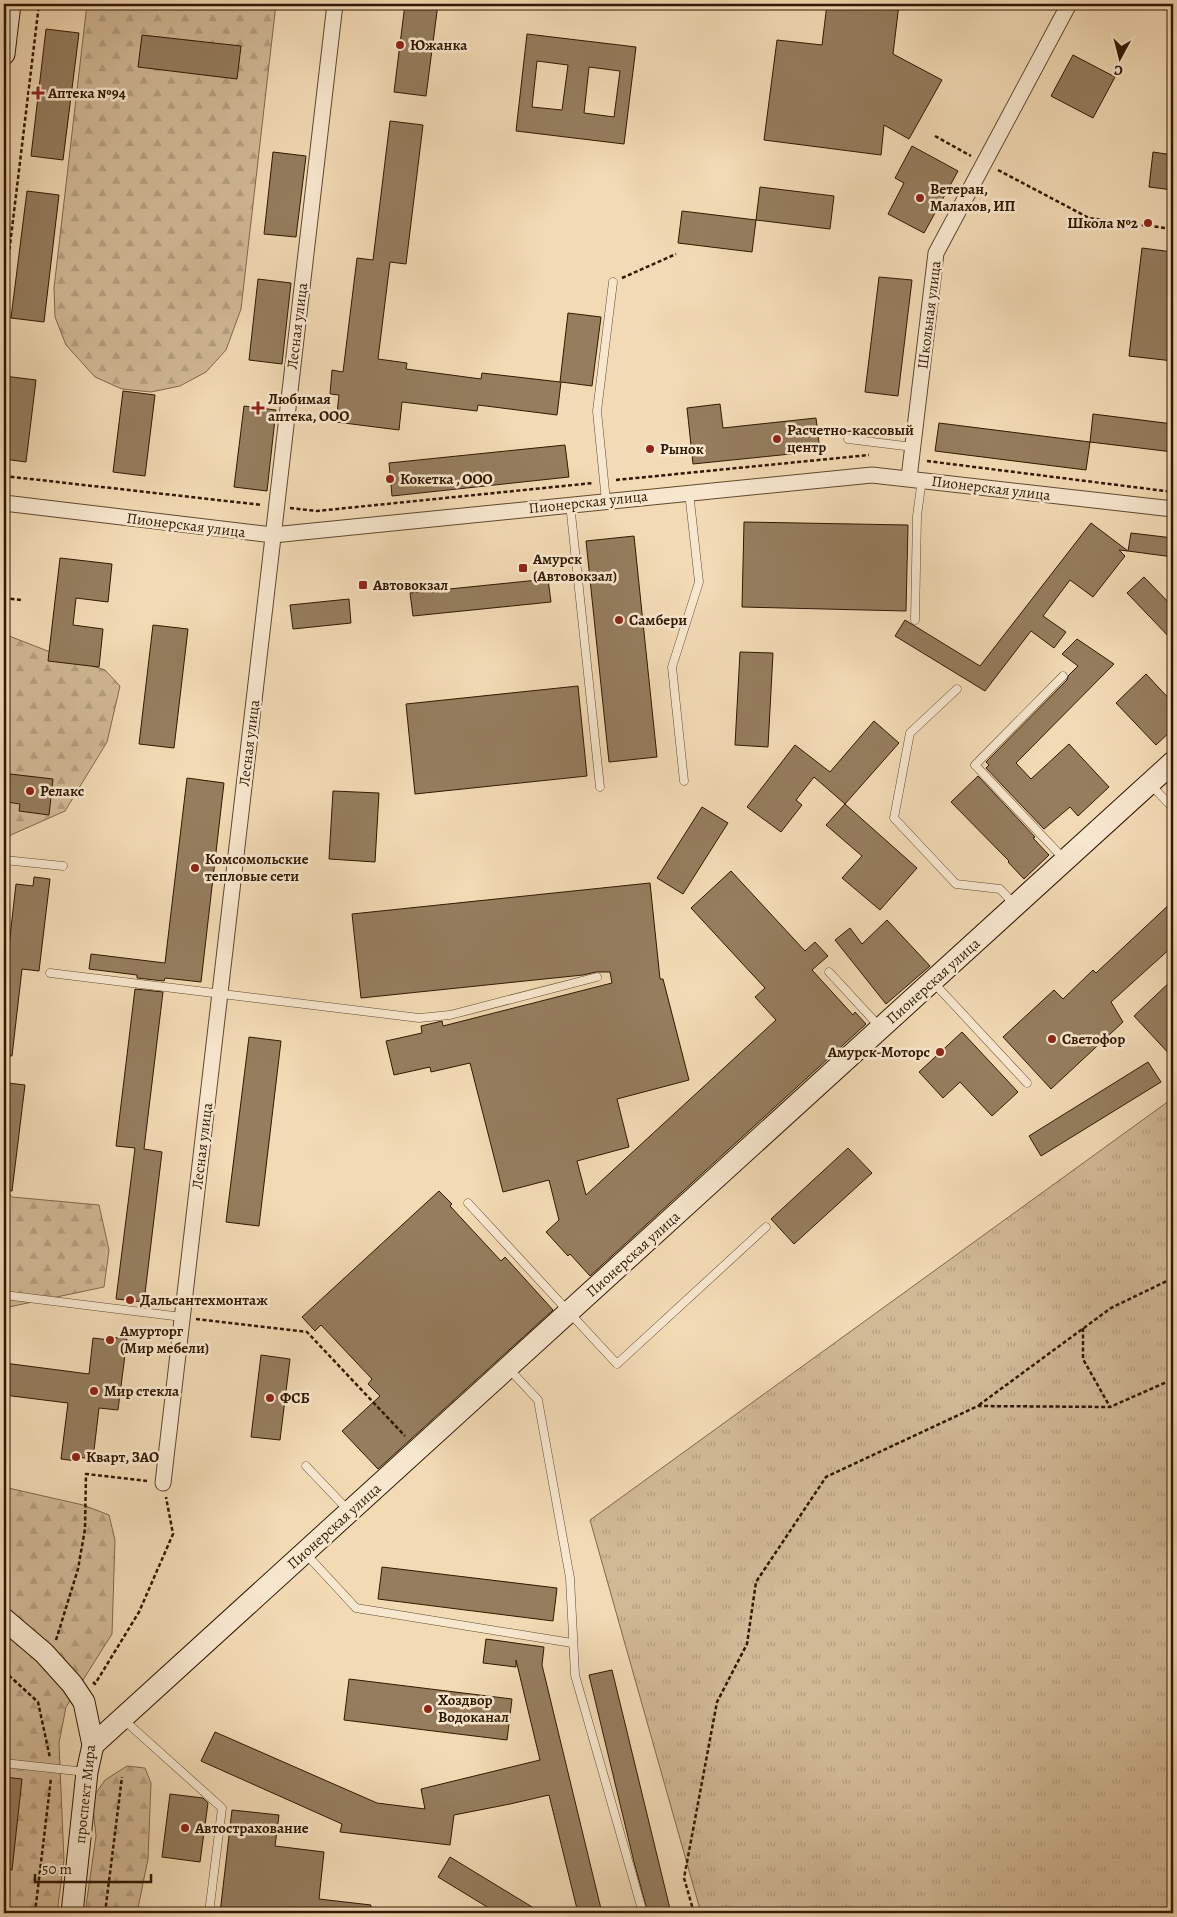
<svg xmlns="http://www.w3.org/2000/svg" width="1177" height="1917" viewBox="0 0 1177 1917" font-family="Alegreya,serif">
	<defs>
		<pattern id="grass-tufts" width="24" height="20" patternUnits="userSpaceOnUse" patternTransform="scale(1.25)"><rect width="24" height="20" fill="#d1b995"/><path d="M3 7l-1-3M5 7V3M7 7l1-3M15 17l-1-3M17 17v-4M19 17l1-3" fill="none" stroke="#b49e7f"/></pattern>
		<pattern id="forest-firs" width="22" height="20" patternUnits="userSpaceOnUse" patternTransform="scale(1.25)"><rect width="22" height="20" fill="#d1b995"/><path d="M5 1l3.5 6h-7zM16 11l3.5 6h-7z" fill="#b49e7f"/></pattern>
	</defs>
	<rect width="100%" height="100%" fill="#f2dab4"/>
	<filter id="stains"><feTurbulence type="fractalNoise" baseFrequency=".004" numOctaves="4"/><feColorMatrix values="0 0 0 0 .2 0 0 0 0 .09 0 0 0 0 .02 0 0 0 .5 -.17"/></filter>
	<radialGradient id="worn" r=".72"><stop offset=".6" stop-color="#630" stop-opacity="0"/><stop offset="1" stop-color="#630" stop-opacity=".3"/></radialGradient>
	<path fill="url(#grass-tufts)" stroke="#80684a" d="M 1173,1098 L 1173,1913 L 701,1913 L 590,1520 Z"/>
	<g fill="url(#forest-firs)" stroke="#80684a">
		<path d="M 87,4 L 276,4 L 241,309 L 226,350 L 206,372 L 180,386 L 151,392 L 122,389 L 95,377 L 66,345 L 55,317 L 54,288 Z"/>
		<path d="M 4,634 L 58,655 L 105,670 L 120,686 L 107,742 L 65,811 L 4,838 Z"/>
		<path d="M 4,1188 L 12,1197 L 99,1205 L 109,1250 L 104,1287 L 4,1308 Z"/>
		<path d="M 4,1487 L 83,1505 L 109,1515 L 115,1540 L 112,1634 L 66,1707 L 59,1743 L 64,1860 L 57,1913 L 4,1913 Z"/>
		<path d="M 127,1766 L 145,1768 L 151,1783 L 148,1859 L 137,1913 L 85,1913 L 96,1836 L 92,1799 L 105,1780 Z"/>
	</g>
	<g fill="#957d5e" stroke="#301800" fill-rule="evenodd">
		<path d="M 405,4 L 438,4 L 426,96 L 394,92 Z"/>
		<path d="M 827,4 L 899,4 L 893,54 L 942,80 L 909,139 L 884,125 L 881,155 L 764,140 L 777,40 L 822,45 Z"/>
		<path d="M 46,29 L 79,33 L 63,160 L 31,156 Z"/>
		<path d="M 527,34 L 636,47 L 624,144 L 516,131 ZM 537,61 L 568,65 L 562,110 L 532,107 ZM 589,67 L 620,71 L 614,117 L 584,113 Z"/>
		<path d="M 142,35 L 241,46 L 237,79 L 138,67 Z"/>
		<path d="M 1073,55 L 1115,77 L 1093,118 L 1051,96 Z"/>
		<path d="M 390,121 L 423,125 L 406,264 L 390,262 L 378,359 L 407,363 L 406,369 L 481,379 L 482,373 L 560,382 L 568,313 L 601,317 L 592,386 L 561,382 L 557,415 L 478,405 L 477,411 L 402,402 L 399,430 L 336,422 L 339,395 L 330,394 L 332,370 L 343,372 L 357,258 L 373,260 Z"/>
		<path d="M 912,146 L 958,171 L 924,233 L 888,214 L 904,183 L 895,178 Z"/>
		<path d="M 273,152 L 306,156 L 296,237 L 264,234 Z"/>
		<path d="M 1153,152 L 1173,155 L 1173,190 L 1149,187 Z"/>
		<path d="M 760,187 L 834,196 L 830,229 L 756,220 Z"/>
		<path d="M 27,191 L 59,195 L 44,322 L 11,318 Z"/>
		<path d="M 682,211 L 756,220 L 752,252 L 678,243 Z"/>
		<path d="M 1142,248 L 1173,252 L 1173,361 L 1129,356 Z"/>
		<path d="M 879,277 L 912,280 L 898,396 L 865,392 Z"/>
		<path d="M 258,279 L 291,283 L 282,364 L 249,360 Z"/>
		<path d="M 4,376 L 36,380 L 26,462 L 4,459 Z"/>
		<path d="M 123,391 L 155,395 L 145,476 L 113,472 Z"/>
		<path d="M 720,404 L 723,428 L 816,418 L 820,451 L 693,464 L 687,408 Z"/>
		<path d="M 244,406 L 276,410 L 267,491 L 234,487 Z"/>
		<path d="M 1093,414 L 1173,424 L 1173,452 L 1090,442 Z"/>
		<path d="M 939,423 L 1090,442 L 1086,470 L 935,451 Z"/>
		<path d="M 565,445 L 569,477 L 392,496 L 389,463 Z"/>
		<path d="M 744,522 L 908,525 L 906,611 L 742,607 Z"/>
		<path d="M 1091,523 L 1128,551 L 1119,550 L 1125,556 L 1093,597 L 1070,580 L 1043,616 L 1066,632 L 1054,648 L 1031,631 L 985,691 L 895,636 L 905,620 L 980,666 Z"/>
		<path d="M 1131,533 L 1173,538 L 1173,557 L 1128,551 Z"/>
		<path d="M 634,536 L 657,757 L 609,762 L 586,541 Z"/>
		<path d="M 60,558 L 112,564 L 108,602 L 76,598 L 73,625 L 103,629 L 99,667 L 48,661 Z"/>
		<path d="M 1144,577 L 1173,607 L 1173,641 L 1127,593 Z"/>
		<path d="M 548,579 L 551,602 L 413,616 L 410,593 Z"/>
		<path d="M 349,599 L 351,623 L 293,629 L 290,605 Z"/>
		<path d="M 153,625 L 188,629 L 174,748 L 139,744 Z"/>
		<path d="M 1077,639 L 1114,664 L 1016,763 L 1031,779 L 1069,744 L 1109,787 L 1078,816 L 1070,807 L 1044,829 L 986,768 L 989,765 L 986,762 L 1067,680 L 1068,676 L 1078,666 L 1062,654 Z"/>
		<path d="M 740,652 L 773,653 L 768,747 L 735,745 Z"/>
		<path d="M 1146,674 L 1173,703 L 1173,729 L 1156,745 L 1116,703 Z"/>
		<path d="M 578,686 L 587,776 L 415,794 L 406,704 Z"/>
		<path d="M 874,721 L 899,743 L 845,804 L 814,777 L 796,800 L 802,805 L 781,832 L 747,807 L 795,745 L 830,772 Z"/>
		<path d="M 10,774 L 53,779 L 49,815 L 19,811 L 20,804 L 7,802 Z"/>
		<path d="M 978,776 L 1035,837 L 1033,838 L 1049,855 L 1024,879 L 1008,862 L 1009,861 L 951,802 Z"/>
		<path d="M 187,778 L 224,783 L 201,982 L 165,978 L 164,981 L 137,978 L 137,975 L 89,969 L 91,954 L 165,963 Z"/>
		<path d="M 333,791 L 379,793 L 375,862 L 329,859 Z"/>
		<path d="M 845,804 L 917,868 L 880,910 L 842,878 L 862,856 L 826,825 Z"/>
		<path d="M 702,807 L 728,823 L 683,894 L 657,878 Z"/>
		<path d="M 731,871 L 805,951 L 815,942 L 828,956 L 812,970 L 853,1015 L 855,1012 L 866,1024 L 590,1276 L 570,1254 L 568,1256 L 546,1232 L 559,1220 L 549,1180 L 503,1192 L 470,1063 L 431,1072 L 430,1067 L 394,1075 L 386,1041 L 422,1033 L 421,1026 L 442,1021 L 443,1026 L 612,983 L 610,972 L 596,972 L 583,975 L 361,998 L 352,914 L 650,883 L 660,979 L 663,979 L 689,1080 L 617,1099 L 629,1147 L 577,1161 L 586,1195 L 776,1020 L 755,997 L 765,988 L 691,908 Z"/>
		<path d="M 34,877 L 50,879 L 39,971 L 22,969 L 12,1056 L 4,1055 L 4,972 L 6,972 L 16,884 L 33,886 Z"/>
		<path d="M 1173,901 L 1173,946 L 1111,1002 L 1123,1022 L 1051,1089 L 1003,1037 L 1054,990 L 1063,999 L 1093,970 L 1096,973 Z"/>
		<path d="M 887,920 L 930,966 L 886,1004 L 835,940 L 850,928 L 862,944 Z"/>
		<path d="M 1173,979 L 1173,1058 L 1134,1016 Z"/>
		<path d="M 135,989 L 163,992 L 144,1149 L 162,1152 L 144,1302 L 116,1299 L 135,1148 L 116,1146 Z"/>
		<path d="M 962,1032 L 1018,1092 L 992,1116 L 960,1082 L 943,1098 L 919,1072 Z"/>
		<path d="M 249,1037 L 281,1041 L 259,1226 L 226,1222 Z"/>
		<path d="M 1148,1062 L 1161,1082 L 1041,1156 L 1029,1136 Z"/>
		<path d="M 8,1083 L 25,1085 L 12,1191 L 4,1190 L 4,1092 L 7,1093 Z"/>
		<path d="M 848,1148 L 872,1173 L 794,1244 L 771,1219 Z"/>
		<path d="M 439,1191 L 452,1204 L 450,1206 L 501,1261 L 505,1257 L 553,1310 L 378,1469 L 342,1431 L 380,1396 L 368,1384 L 372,1379 L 321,1325 L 315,1331 L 302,1317 Z"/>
		<path d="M 111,1337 L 127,1339 L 118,1410 L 99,1408 L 93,1459 L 76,1457 L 76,1461 L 61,1459 L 68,1403 L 4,1395 L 4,1363 L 89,1374 L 93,1338 L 110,1340 Z"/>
		<path d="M 261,1355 L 290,1359 L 280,1440 L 251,1437 Z"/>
		<path d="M 382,1567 L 557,1588 L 553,1621 L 378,1599 Z"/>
		<path d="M 486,1639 L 544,1647 L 542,1665 L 602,1913 L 578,1913 L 549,1795 L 510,1804 L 454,1815 L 450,1845 L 340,1832 L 342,1824 L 201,1761 L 215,1732 L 377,1803 L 425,1809 L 421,1789 L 540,1760 L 516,1660 L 516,1667 L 483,1663 Z"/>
		<path d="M 612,1670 L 671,1913 L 648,1913 L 634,1862 L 589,1675 Z"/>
		<path d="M 349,1679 L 512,1699 L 507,1740 L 344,1720 Z"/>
		<path d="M 4,1777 L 22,1779 L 12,1870 L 4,1869 Z"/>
		<path d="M 170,1794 L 203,1798 L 208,1803 L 200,1862 L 162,1857 Z"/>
		<path d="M 232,1810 L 279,1815 L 275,1846 L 324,1852 L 319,1899 L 371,1905 L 370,1913 L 220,1913 Z"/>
		<path d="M 450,1857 L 542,1913 L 497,1913 L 438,1877 Z"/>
	</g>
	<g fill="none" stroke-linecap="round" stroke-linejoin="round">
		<defs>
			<g id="lane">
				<path d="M 848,439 L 913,447"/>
				<path d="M 606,501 L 597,411 L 613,282"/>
				<path d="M 570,504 L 600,787"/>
				<path d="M 915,620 L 917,516 L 922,479"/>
				<path d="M 1063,676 L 975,765 L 1064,859"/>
				<path d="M 957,689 L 910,733 L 894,818 L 956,884 L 1000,889 L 1014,904"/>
				<path d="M 684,781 L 672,667 L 699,582 L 689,492"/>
				<path d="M 1151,785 L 1173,808"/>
				<path d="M 4,860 L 63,866"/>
				<path d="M 829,972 L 879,1026"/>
				<path d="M 50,973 L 419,1018 L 450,1015 L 597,977"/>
				<path d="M 933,982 L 1027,1083"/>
				<path d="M 468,1203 L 617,1364 L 766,1227"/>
				<path d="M 4,1295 L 182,1317"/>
				<path d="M 509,1369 L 538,1400 L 570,1578 L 575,1675 L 643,1913"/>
				<path d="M 306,1466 L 348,1510"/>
				<path d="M 306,1554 L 356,1608 L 572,1643"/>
				<path d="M 124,1720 L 222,1808 L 209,1913"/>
				<path d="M 4,1763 L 86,1772"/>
			</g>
			<g id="street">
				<path d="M 909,478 L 936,253 L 1069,4"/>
				<path d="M 4,503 L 273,535 L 872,475 L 1173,509"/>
				<path d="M 163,1483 L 335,4"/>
			</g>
			<g id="secondary">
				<path d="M 4,54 L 10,4"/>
				<path d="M 4,1619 L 44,1653 L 72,1684 L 84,1702 L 93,1745 L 87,1772 L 72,1913"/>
				<path d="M 93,1745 L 1173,762"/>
			</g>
		</defs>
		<use href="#lane" stroke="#60482d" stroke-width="9"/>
		<use href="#street" stroke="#60482d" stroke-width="17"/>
		<use href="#secondary" stroke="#301800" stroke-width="23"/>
		<g stroke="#301800" stroke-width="2.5" stroke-dasharray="4 2.5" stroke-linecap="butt">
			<path d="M 935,136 L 971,156"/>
			<path d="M 998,170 L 1089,218 L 1173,229"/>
			<path d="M 622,278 L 676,254"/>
			<path d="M 4,295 L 39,4"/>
			<path d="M 927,461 L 1173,492"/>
			<path d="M 4,476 L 262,505"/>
			<path d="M 616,480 L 869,455"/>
			<path d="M 290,508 L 317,511 L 593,483"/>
			<path d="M 4,598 L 21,600"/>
			<path d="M 196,1319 L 307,1332 L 405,1436"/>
			<path d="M 1083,1328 L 1083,1359 L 1110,1407"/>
			<path d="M 979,1405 L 1111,1308 L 1173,1278"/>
			<path d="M 56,1640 L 78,1569 L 85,1529 L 86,1474 L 147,1481"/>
			<path d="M 4,1671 L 38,1702 L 50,1758"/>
			<path d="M 93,1682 L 95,1684 L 139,1612 L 173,1534 L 166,1497"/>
			<path d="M 35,1913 L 51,1778"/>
			<path d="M 105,1913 L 122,1777"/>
			<path d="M 694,1913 L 684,1878 L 717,1702 L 747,1644 L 756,1582 L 826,1477 L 978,1406 L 1110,1407 L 1169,1381 L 1173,1376"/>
		</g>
		<use href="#lane" stroke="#f7e7ce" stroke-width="8"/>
		<use href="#street" stroke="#f7e7ce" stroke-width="15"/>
		<use href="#secondary" stroke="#f7e7ce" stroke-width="21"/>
	</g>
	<g fill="#8f2418" stroke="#f7e7ce" stroke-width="2">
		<circle cx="400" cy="45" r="5"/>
		<path d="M35.5 85.5h5v5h5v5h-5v5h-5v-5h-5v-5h5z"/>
		<circle cx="920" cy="198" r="5"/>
		<circle cx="1148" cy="223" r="5"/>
		<path d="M255.5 400.5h5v5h5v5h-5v5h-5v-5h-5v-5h5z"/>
		<circle cx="777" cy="439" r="5"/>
		<circle cx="650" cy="449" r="5"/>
		<circle cx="390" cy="479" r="5"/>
		<rect x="518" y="563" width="10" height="10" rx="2.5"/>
		<rect x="358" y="580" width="10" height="10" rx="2.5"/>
		<circle cx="619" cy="620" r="5"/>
		<circle cx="30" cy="791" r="5"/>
		<circle cx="195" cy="868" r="5"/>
		<circle cx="1052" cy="1039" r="5"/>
		<circle cx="940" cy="1052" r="5"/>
		<circle cx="130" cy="1300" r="5"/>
		<circle cx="110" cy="1340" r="5"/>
		<circle cx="94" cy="1391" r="5"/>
		<circle cx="270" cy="1398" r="5"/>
		<circle cx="76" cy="1457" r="5"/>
		<circle cx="428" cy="1709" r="5"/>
		<circle cx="185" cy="1828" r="5"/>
	</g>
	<g text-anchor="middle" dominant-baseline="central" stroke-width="5" stroke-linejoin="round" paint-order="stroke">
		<g font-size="15" font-weight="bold" fill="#301800" stroke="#f7e7ce" text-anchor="start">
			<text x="410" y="45">Южанка</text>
			<text x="48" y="93">Аптека №94</text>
			<text x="930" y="189">Ветеран,<tspan x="930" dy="17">Малахов, ИП</tspan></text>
			<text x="1138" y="223" text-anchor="end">Школа №2</text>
			<text x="268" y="399">Любимая<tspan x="268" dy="17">аптека, ООО</tspan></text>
			<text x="787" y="430">Расчетно-кассовый<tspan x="787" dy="17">центр</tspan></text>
			<text x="660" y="449">Рынок</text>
			<text x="400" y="479">Кокетка , ООО</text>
			<text x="533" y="559">Амурск<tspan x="533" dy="17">(Автовокзал)</tspan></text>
			<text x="373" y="585">Автовокзал</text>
			<text x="629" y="620">Самбери</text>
			<text x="40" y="791">Релакс</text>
			<text x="205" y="859">Комсомольские<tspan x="205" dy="17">тепловые сети</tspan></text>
			<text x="1062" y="1039">Светофор</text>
			<text x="930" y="1052" text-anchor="end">Амурск-Моторс</text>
			<text x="140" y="1300">Дальсантехмонтаж</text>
			<text x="120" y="1331">Амурторг<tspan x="120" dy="17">(Мир мебели)</tspan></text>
			<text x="104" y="1391">Мир стекла</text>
			<text x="280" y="1398">ФСБ</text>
			<text x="86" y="1457">Кварт, ЗАО</text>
			<text x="438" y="1700">Хоздвор<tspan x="438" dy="17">Водоканал</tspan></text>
			<text x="195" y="1828">Автострахование</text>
		</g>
		<g font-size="15" fill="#301800" stroke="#f7e7ce">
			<text transform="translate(929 315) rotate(-83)">Школьная улица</text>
			<text transform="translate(297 326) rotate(-83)">Лесная улица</text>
			<text transform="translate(991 488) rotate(7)">Пионерская улица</text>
			<text transform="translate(588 502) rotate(-6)">Пионерская улица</text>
			<text transform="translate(186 525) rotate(7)">Пионерская улица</text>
			<text transform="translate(249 743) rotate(-83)">Лесная улица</text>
			<text transform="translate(933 981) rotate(-42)">Пионерская улица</text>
			<text transform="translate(202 1146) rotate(-83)">Лесная улица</text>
			<text transform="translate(633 1254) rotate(-42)">Пионерская улица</text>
			<text transform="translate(334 1526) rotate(-42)">Пионерская улица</text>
			<text transform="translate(85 1794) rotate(-84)">проспект Мира</text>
		</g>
	</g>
	<rect width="1177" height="1917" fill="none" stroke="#f2dab4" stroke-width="20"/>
	<rect x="5" y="5" width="1167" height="1907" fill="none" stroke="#301800" stroke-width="2.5"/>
	<rect x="10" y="10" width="1157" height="1897" fill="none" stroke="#301800"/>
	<g transform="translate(1120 58) rotate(187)" stroke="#f7e7ce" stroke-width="4" paint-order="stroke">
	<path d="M0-4L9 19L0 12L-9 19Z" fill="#301800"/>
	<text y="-8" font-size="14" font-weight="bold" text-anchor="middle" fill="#301800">С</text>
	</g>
	<path d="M35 1874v8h116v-8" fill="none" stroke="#301800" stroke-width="2.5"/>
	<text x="42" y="1874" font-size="15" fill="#301800" stroke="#f7e7ce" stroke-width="4" paint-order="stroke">50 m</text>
	<rect width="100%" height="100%" filter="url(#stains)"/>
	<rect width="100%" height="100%" fill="url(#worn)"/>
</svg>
